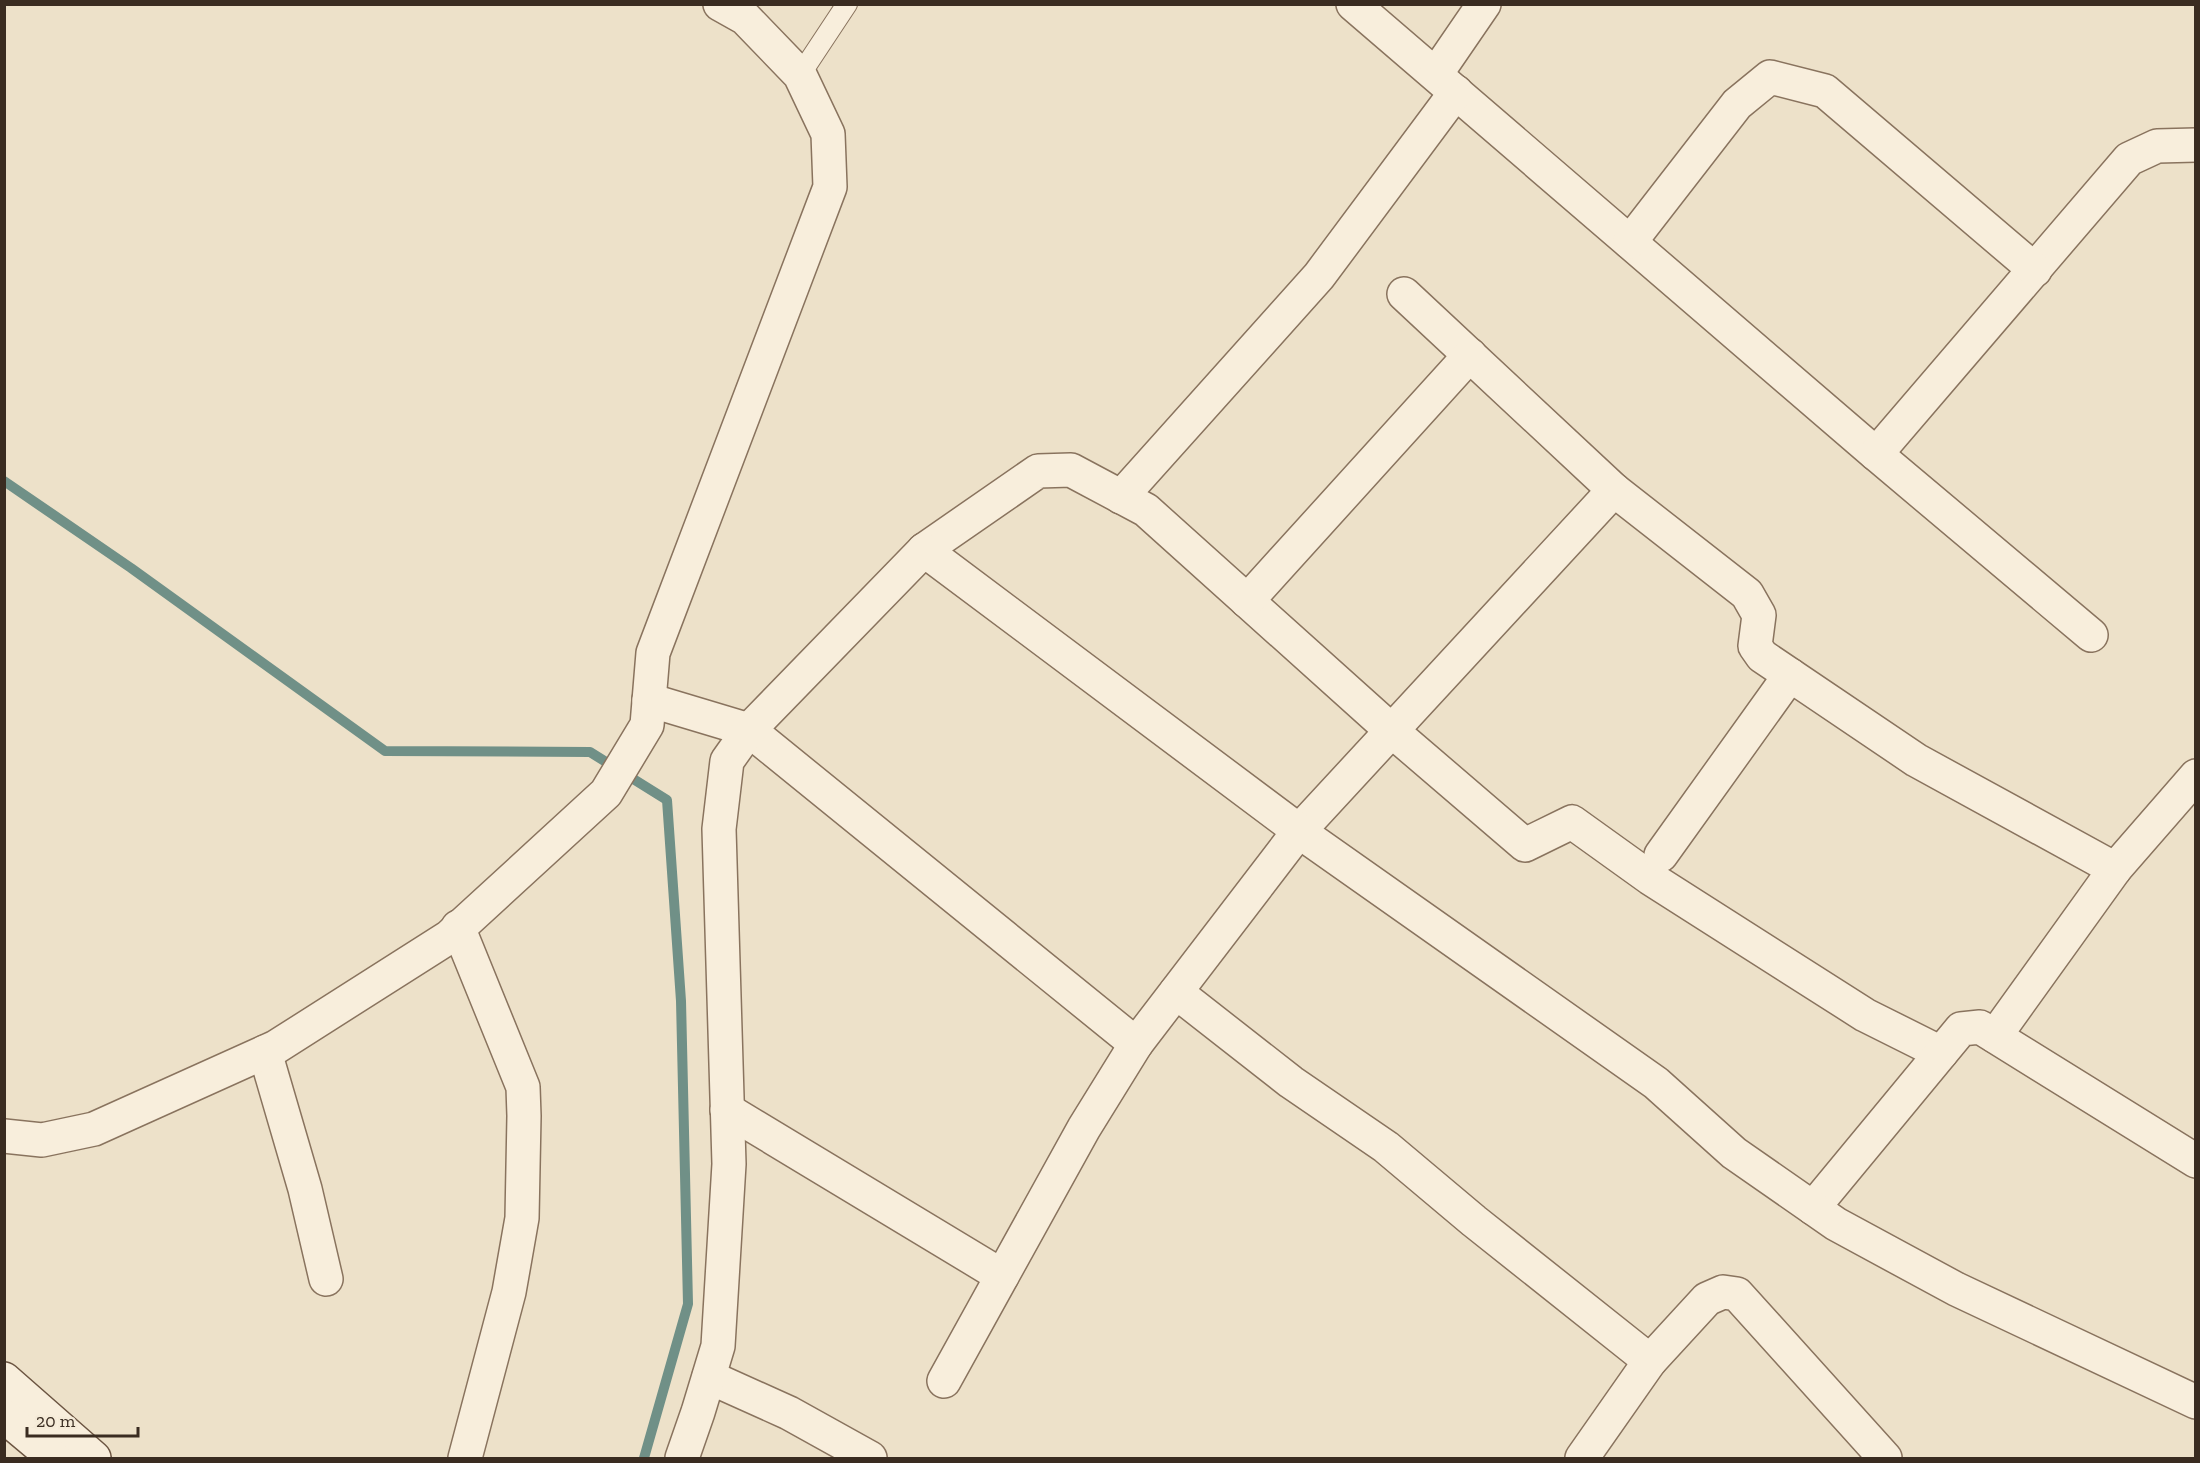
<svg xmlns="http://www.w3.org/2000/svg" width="2200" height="1463" viewBox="0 0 2200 1463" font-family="'Zilla Slab',serif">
	<rect width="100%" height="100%" fill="#ede1c9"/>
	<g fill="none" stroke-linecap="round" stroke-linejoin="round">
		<path stroke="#709087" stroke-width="10" d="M 4,481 L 131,568 L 385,751 L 590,752 L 667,800 L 681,1001 L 688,1304 L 644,1458"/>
		<defs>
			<path id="lane" d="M 800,75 L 847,4"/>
			<g id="street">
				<path d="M 1353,4 L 1876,454 L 2129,159 L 2157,146 L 2196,145"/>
				<path d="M 1436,74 L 1484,4"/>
				<path d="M 1630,242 L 1737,104 L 1770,77 L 1825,91 L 2035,270"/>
				<path d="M 1404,294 L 1614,490"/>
				<path d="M 1876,454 L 2091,635"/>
				<path d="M 1121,497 L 1319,276 L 1456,92"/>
				<path d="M 924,550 L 1038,471 L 1071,470 L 1146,510 L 1392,731 L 1525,845 L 1572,822 L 1650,878 L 1865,1015 L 1941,1053"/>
				<path d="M 1247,601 L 1470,355"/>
				<path d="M 649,700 L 749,730 L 1136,1044"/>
				<path d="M 1661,855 L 1790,675"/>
				<path d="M 458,927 L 523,1087 L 524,1116 L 522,1218 L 509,1292 L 465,1458"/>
				<path d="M 1176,992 L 1291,1082 L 1386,1147 L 1474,1221 L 1650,1361"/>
				<path d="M 1995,1036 L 2115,869 L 2196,776"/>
				<path d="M 265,1052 L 305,1189 L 326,1279"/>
				<path d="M 727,1110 L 1002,1276"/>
				<path d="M 4,1136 L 42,1140 L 94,1129 L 276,1047 L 449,937 L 606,793 L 647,725 L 653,653 L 830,187 L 828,134 L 800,75 L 745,18 L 720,4"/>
				<path d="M 1813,1208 L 1961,1029 L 1980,1027 L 2196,1161"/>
				<path d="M 709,1377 L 789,1413 L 870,1458"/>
				<path d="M 944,1381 L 1084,1128 L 1136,1044 L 1299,831 L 1614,490 L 1747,594 L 1759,615 L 1755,646 L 1762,656 L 1916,760 L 2115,869"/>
				<path d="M 682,1458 L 698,1412 L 718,1346 L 729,1164 L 719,829 L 727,761 L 749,730 L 924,550 L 1314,842 L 1656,1083 L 1734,1153 L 1836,1224 L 1956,1289 L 2196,1402"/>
				<path d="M 1582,1458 L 1650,1361 L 1707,1299 L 1723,1292 L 1737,1294 L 1885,1458"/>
			</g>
			<g id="secondary">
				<path d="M 4,1379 L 94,1458"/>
				<path d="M 4,1416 L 54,1458"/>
			</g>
		</defs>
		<use href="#lane" stroke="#89735e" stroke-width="22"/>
		<use href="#street" stroke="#89735e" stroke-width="36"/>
		<use href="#secondary" stroke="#6b5441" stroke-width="36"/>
		<use href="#lane" stroke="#f8eedc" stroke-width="20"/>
		<use href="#street" stroke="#f8eedc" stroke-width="33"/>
		<use href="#secondary" stroke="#f8eedc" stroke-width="33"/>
	</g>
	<rect width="2200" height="1463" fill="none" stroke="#3a2c21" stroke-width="12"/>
	<path d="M27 1427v9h111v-9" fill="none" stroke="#3a2c21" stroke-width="3"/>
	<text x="36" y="1427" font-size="18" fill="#3a2c21" stroke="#f5ebd8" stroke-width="4.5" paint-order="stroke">20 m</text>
</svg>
